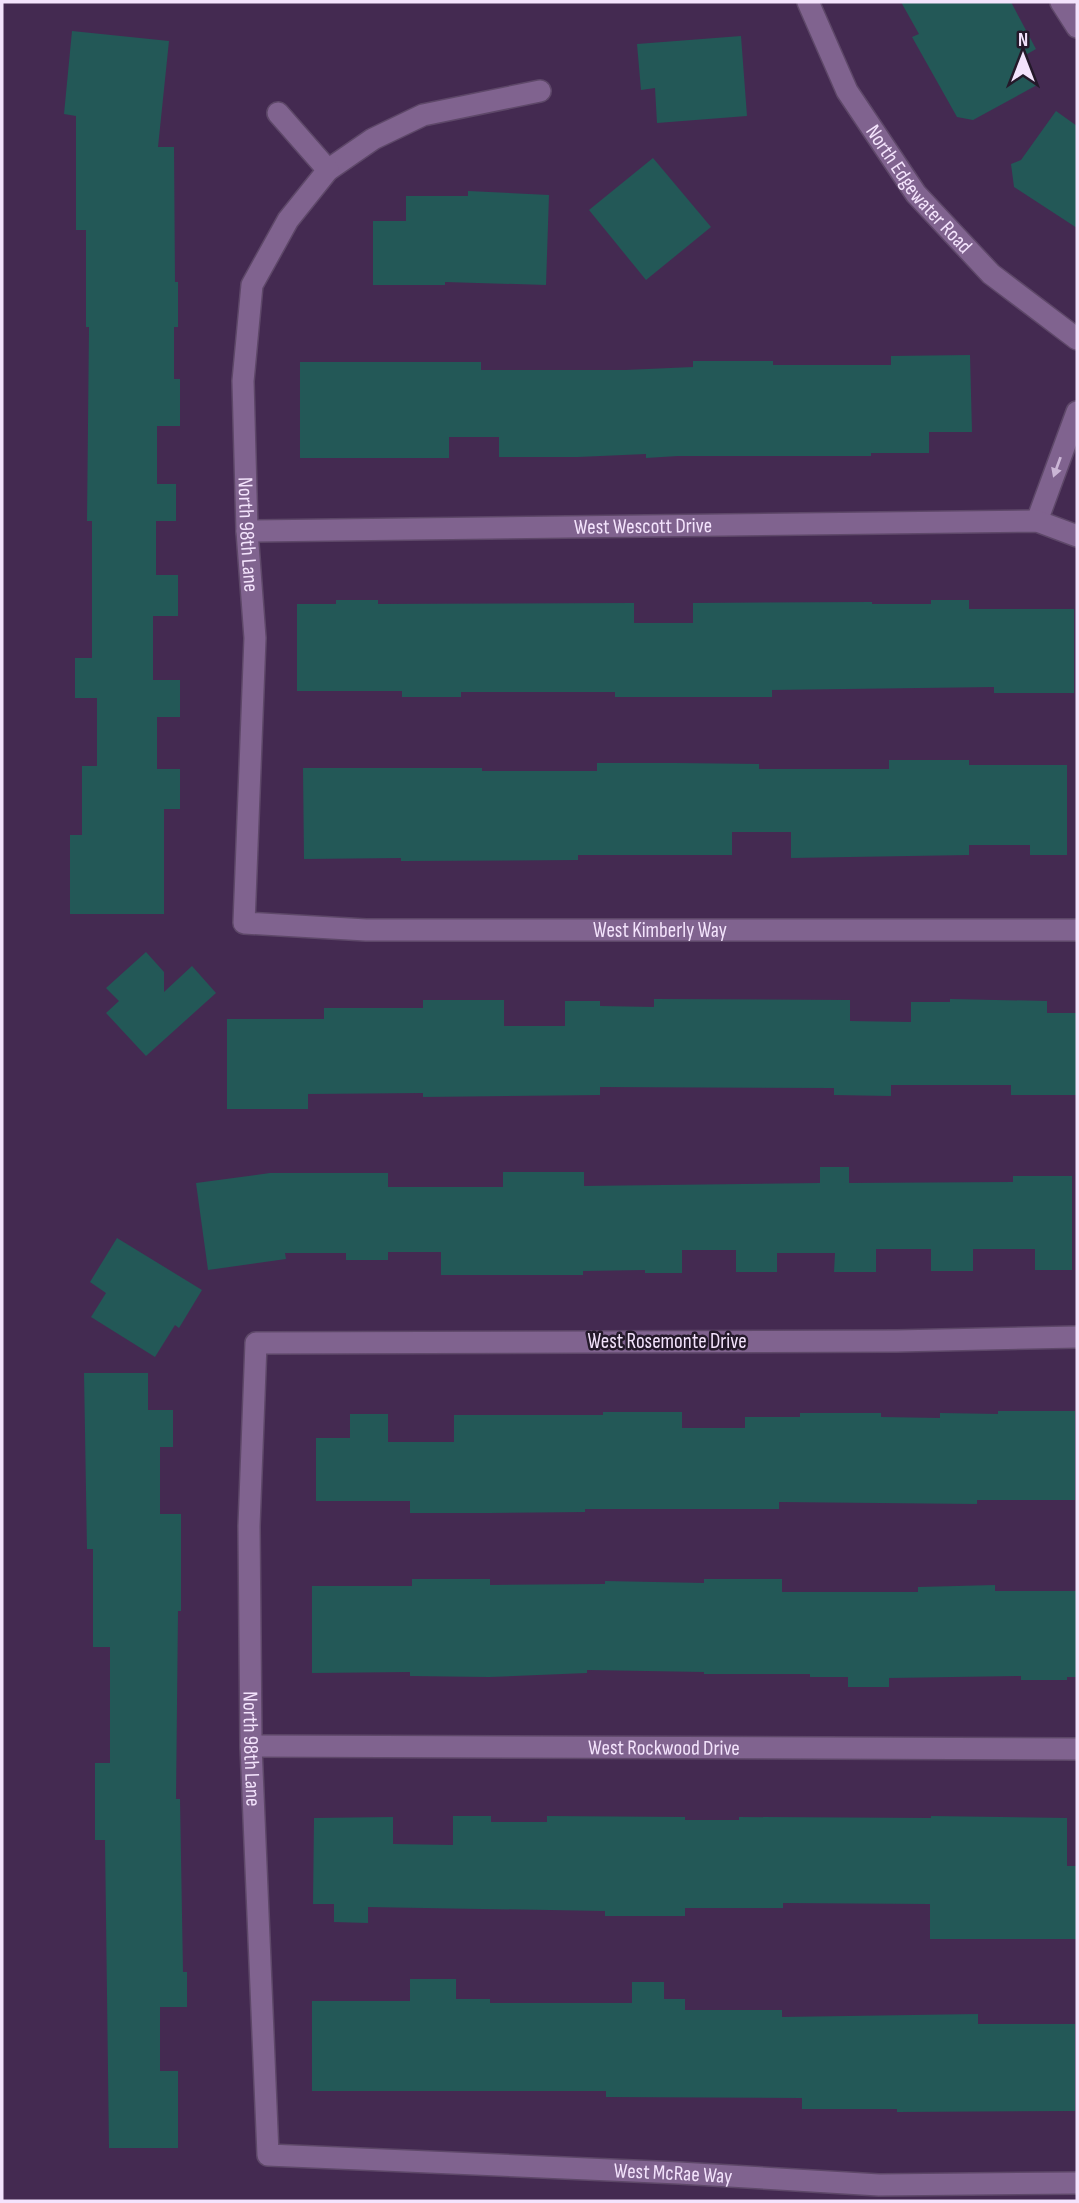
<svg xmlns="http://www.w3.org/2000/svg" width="1079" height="2203" viewBox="0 0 1079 2203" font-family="'Sofia Sans Condensed',sans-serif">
	<rect width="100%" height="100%" fill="#442a51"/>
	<g fill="#235857">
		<path d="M 901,2 L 1011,2 L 1036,49 L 1022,57 L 1037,85 L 973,120 L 957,117 L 912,37 L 919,34 Z"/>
		<path d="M 72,31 L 169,41 L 158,147 L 174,147 L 175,282 L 178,282 L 178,327 L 174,327 L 174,379 L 180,379 L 180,426 L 157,426 L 157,484 L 176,484 L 176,521 L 156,521 L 156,575 L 178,575 L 178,616 L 153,616 L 153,680 L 180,680 L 180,717 L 157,717 L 157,769 L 180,769 L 180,809 L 164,809 L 164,914 L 70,914 L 70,835 L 82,835 L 82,766 L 97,766 L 97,698 L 75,698 L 75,658 L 92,658 L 92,521 L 87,521 L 89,327 L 86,327 L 86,230 L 76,230 L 76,116 L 64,114 Z"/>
		<path d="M 741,36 L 747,116 L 657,123 L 655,88 L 641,90 L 637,44 Z"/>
		<path d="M 1056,111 L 1077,126 L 1077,228 L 1014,187 L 1011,164 L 1021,160 Z"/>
		<path d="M 653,158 L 711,227 L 646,280 L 589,210 Z"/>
		<path d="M 468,191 L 549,195 L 546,285 L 445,282 L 445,285 L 373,285 L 373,221 L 406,221 L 406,196 L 468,196 Z"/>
		<path d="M 970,355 L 972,432 L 929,432 L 929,453 L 871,453 L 871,456 L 678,456 L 646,458 L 646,454 L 578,457 L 499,457 L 499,437 L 449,437 L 449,458 L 300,458 L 300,362 L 481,362 L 481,370 L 625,370 L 693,367 L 693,361 L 773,361 L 773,365 L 891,365 L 891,356 Z"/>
		<path d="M 336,600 L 378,600 L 378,604 L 634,603 L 634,623 L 693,623 L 693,603 L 872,602 L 872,604 L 931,604 L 931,600 L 969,600 L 969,609 L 1074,609 L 1074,693 L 994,693 L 994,687 L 772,690 L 772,697 L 615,697 L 615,692 L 461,692 L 461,697 L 402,697 L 402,691 L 297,691 L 297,604 L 336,604 Z"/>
		<path d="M 889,760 L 969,760 L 969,765 L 1067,765 L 1067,855 L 1030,855 L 1030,845 L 969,845 L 969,855 L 791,858 L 791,832 L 732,832 L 732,855 L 578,855 L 578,860 L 401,861 L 401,858 L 304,859 L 303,768 L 482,768 L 482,771 L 597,771 L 597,763 L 677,763 L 759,764 L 759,769 L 889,769 Z"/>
		<path d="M 146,952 L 164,972 L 164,992 L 192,966 L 216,993 L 146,1056 L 106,1013 L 119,1001 L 106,988 Z"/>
		<path d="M 654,999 L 850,1000 L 850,1021 L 911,1022 L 911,1002 L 950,1002 L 950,999 L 1047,1001 L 1047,1013 L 1077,1013 L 1077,1095 L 1011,1095 L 1011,1085 L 891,1085 L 891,1096 L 834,1095 L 834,1088 L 600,1087 L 600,1095 L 423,1097 L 423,1093 L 308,1094 L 308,1109 L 227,1109 L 227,1019 L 324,1019 L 324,1008 L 423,1008 L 423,1000 L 504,1000 L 504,1026 L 565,1026 L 565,1001 L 600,1001 L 600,1006 L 654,1007 Z"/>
		<path d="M 820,1167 L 849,1167 L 849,1183 L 1013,1182 L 1013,1176 L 1072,1176 L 1072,1270 L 1035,1270 L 1035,1249 L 973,1249 L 973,1271 L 931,1271 L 931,1249 L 876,1249 L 876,1272 L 834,1272 L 835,1253 L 777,1253 L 777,1272 L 736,1272 L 736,1250 L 682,1250 L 682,1273 L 645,1273 L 645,1270 L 583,1271 L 583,1275 L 441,1275 L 441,1252 L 388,1252 L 388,1260 L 346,1260 L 346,1253 L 285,1253 L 286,1259 L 208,1270 L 196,1183 L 270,1173 L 388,1173 L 388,1187 L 503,1187 L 503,1172 L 584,1172 L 584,1186 L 820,1183 Z"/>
		<path d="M 117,1238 L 202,1290 L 179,1328 L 175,1325 L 155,1357 L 91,1317 L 106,1293 L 90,1282 Z"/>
		<path d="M 84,1373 L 148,1373 L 148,1410 L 173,1410 L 173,1447 L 160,1447 L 160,1514 L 181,1514 L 181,1611 L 178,1611 L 176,1799 L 180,1799 L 183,1972 L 187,1972 L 187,2007 L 160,2007 L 160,2071 L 178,2071 L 178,2148 L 109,2148 L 105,1840 L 95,1840 L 95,1763 L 110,1763 L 110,1647 L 93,1647 L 93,1549 L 87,1549 Z"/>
		<path d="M 998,1411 L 1075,1411 L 1075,1500 L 977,1500 L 977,1504 L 779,1502 L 779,1509 L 585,1509 L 585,1512 L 489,1513 L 410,1513 L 410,1501 L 316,1501 L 316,1438 L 350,1438 L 350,1414 L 388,1414 L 388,1442 L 454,1442 L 454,1415 L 603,1415 L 603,1412 L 682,1412 L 682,1428 L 745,1428 L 745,1417 L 800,1417 L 800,1413 L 881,1413 L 881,1417 L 940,1418 L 940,1413 L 998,1414 Z"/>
		<path d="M 412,1579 L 490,1579 L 490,1585 L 605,1584 L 605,1581 L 704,1583 L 704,1579 L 782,1579 L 782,1592 L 918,1592 L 918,1587 L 995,1585 L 995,1591 L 1077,1591 L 1077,1677 L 1067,1677 L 1067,1680 L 1021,1680 L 1021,1676 L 889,1678 L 889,1687 L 848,1687 L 848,1677 L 810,1677 L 810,1674 L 704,1674 L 704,1672 L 587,1670 L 587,1673 L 489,1677 L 410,1676 L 410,1672 L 312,1673 L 312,1586 L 412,1586 Z"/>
		<path d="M 453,1816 L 491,1816 L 491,1822 L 547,1822 L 547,1816 L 685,1817 L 685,1820 L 739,1820 L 739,1817 L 931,1818 L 931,1816 L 1067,1818 L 1067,1866 L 1077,1866 L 1077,1939 L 930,1939 L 930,1904 L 783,1903 L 783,1908 L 685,1908 L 685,1916 L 605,1916 L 605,1911 L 368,1907 L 368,1923 L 334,1922 L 334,1904 L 313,1904 L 314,1818 L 393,1817 L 393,1844 L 453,1845 Z"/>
		<path d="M 410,1979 L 456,1979 L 456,1999 L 490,1999 L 490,2003 L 632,2003 L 632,1982 L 664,1982 L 664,1999 L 685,1999 L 685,2010 L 782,2010 L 782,2017 L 978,2014 L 978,2024 L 1075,2024 L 1075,2111 L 897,2112 L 897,2109 L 802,2109 L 802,2098 L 606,2097 L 606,2091 L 312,2091 L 312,2001 L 410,2001 Z"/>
	</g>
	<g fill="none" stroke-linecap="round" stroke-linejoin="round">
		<defs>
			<g id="minor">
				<path d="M 1061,2 L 1077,27"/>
				<path id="s1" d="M 540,91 L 423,115 L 373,139 L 328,170 L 288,220 L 252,285 L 243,381 L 247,531 L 255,638 L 244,923 L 366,930 L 1077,930"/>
				<path d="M 278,113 L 328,170"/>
				<path d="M 1037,521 L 1077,412"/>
				<path id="s2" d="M 247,531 L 1037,521 L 1077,536"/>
				<path id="s3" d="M 1077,1337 L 897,1341 L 256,1343 L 249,1526 L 251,1746 L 268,2155 L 679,2173 L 879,2185 L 1077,2183"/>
				<path id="s4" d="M 251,1746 L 1077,1749"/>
			</g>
			<g id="tertiary">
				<path id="s5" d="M 808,2 L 847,91 L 916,194 L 991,274 L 1077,339"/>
			</g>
		</defs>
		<use href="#minor" stroke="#5e4869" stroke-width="24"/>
		<use href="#tertiary" stroke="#5e4869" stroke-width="24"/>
		<use href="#minor" stroke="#80638f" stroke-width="21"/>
		<use href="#tertiary" stroke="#80638f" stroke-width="21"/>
	</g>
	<defs><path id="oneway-solid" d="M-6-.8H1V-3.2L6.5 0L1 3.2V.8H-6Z" transform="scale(1.75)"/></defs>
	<use fill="#cbb6d6" href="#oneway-solid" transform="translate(1057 467) rotate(110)"/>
	<g text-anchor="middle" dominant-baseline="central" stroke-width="5" stroke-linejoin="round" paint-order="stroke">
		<g font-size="21" fill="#f3e3fc" stroke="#24192a">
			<text stroke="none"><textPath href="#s5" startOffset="219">North Edgewater Road</textPath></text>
			<text stroke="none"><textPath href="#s2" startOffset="396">West Wescott Drive</textPath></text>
			<text stroke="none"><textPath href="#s1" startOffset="618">North 98th Lane</textPath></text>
			<text stroke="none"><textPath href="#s1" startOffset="1423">West Kimberly Way</textPath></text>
			<text x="667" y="1341">West Rosemonte Drive</text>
			<text stroke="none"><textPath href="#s4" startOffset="413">West Rockwood Drive</textPath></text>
			<text stroke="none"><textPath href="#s3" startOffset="1227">North 98th Lane</textPath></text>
			<text stroke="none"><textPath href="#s3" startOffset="2039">West McRae Way</textPath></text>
		</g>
	</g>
	<rect width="1079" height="2203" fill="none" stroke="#f3e3fc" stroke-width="7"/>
	<g transform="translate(1023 56)" stroke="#24192a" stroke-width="5" paint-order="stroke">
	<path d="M0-5L12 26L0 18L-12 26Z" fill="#f3e3fc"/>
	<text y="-10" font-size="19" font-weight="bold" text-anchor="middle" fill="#f3e3fc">N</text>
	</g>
</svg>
